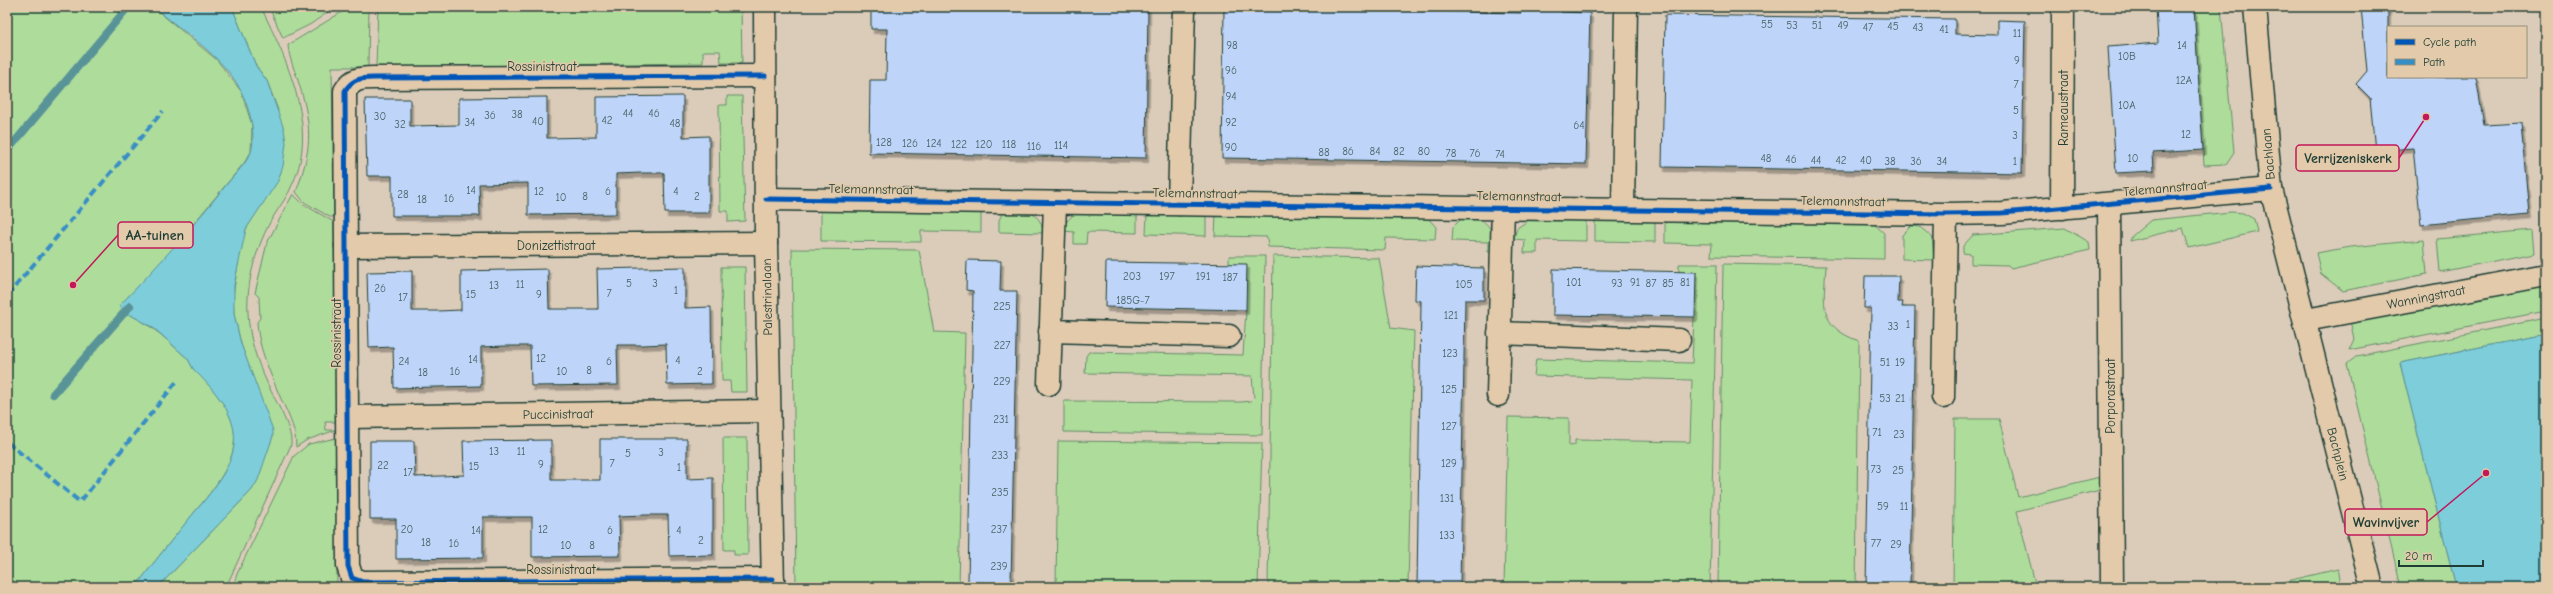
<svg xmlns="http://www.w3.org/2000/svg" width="2553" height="594" viewBox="0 0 2553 594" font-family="'Comic Neue',sans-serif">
	<defs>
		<filter id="shadow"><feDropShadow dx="2.5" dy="4.5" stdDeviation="0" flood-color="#0004"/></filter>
	</defs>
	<rect width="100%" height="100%" fill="#dbccba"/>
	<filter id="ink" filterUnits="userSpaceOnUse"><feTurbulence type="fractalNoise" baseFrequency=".025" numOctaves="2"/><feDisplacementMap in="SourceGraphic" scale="8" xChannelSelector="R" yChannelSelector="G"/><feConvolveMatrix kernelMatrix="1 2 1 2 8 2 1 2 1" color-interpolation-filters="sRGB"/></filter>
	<g filter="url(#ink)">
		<g fill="#aedc9b" stroke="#668c68">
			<path d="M 7,7 L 153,7 L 217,60 L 241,91 L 252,125 L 251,152 L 244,163 L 160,264 L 119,306 C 128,315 141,320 152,328 C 164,336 175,348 186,357 C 190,361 191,366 194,370 C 254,427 242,456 193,514 C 175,536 157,558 140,581 L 131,587 L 7,587 Z"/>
			<path d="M 232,7 L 261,7 C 286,59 319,126 293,183 C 288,196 280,206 273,217 C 257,245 246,281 248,313 C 249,336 256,360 266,380 C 273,398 293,427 291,445 L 226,587 L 158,587 L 252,490 L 273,436 L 241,344 L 234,314 L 233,296 L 241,245 L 246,229 L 261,205 L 278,110 L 267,81 L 256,66 Z"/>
			<path d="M 269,7 L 335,7 L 311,24 L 283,38 Z"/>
			<path d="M 350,7 L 369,7 L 368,67 L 332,67 L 334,217 L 330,217 L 304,202 L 296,192 C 311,151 313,130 300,87 C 296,73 289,59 288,45 Z"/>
			<path d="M 378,7 L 741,7 L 742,63 L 721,63 L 720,51 L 703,51 L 703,63 L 376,67 Z"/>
			<path d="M 2194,7 L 2221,7 L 2234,152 L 2226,164 L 2204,165 Z"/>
			<path d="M 727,96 L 742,96 L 745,221 L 728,222 L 728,211 L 720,211 L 719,105 L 727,105 Z"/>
			<path d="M 293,194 L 303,204 L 334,222 L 336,422 L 325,422 L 326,430 L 336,430 L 307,440 L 296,447 C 296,426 286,411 278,392 C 269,370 258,346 257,322 L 260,318 L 259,297 L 255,293 L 267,243 Z"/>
			<path d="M 821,207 L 981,210 L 981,232 L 921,231 L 921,242 L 821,241 Z"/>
			<path d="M 1004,210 C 1023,211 1041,209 1043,233 L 999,232 L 999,220 Z"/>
			<path d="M 1137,212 L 1137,233 L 1087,232 L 1086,244 L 1074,244 L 1074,232 L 1064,231 L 1067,221 L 1074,214 Z"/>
			<path d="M 2231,212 L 2243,213 L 2254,219 L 2257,232 L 2189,248 L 2183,228 L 2130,241 L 2132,236 L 2151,220 Z"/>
			<path d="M 1147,213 L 1206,213 L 1206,236 L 1146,234 Z"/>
			<path d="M 1216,214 L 1427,217 L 1436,227 L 1435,239 L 1386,238 L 1385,250 L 1268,247 L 1267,237 L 1215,236 Z"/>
			<path d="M 1462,218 C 1490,219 1493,226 1493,252 L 1488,252 L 1488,242 L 1452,241 L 1453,227 Z"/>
			<path d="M 1529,220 L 1586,220 L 1586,241 L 1537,240 L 1537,253 L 1524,253 L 1525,240 L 1514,239 L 1517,228 Z"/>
			<path d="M 1595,220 L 1655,221 L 1655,242 L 1595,241 Z"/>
			<path d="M 1665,221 L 1874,224 L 1884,233 L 1884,259 L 1711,256 L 1712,244 L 1665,243 Z"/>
			<path d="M 1911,226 L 1920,227 L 1932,237 L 1934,260 L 1902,259 L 1902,235 Z"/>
			<path d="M 2065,228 L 2089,242 L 2090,250 L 2011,268 L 2008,265 L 1971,264 L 1971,254 L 1963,253 L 1963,246 L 1973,235 Z"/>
			<path d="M 2532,230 L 2534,253 L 2440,272 L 2437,239 Z"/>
			<path d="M 2424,240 L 2427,274 L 2343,291 L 2321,274 L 2316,253 L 2351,247 Z"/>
			<path d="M 792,249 L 919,250 L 934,332 L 965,333 L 959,587 L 796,587 Z"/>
			<path d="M 1229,256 L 1265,256 L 1262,435 L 1064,432 L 1064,401 L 1241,402 L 1251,401 L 1254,398 L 1252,376 L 1085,373 L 1086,356 L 1089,352 L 1243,355 L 1246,310 L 1229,264 Z"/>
			<path d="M 1273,256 L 1379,258 L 1391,328 L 1414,331 L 1408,587 L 1268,587 Z"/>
			<path d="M 1679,264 L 1717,264 L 1710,587 L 1504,587 L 1508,417 L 1569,418 L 1569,446 L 1575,445 L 1575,440 L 1690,442 L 1692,380 L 1534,376 L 1536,359 L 1692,363 L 1696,272 L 1679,272 Z"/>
			<path d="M 1723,264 L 1826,266 C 1824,304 1817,326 1859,341 L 1856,587 L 1718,587 Z"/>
			<path d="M 721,267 L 745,267 L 747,392 L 731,392 L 730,381 L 722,381 Z"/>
			<path d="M 2546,282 L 2546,311 L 2349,350 L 2354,339 L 2350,320 Z"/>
			<path d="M 2546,318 L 2546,334 L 2400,363 L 2456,587 L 2401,587 L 2347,364 L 2357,356 Z"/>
			<path d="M 1955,419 L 1999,419 L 2018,497 L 2100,477 L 2100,490 L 2017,511 L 2036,587 L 1953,587 Z"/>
			<path d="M 336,438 L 337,587 L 233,587 L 237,574 L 294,456 L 309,444 Z"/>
			<path d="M 723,438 L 747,438 L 748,555 L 734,555 L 734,550 L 724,550 Z"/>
			<path d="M 1058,441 L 1262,443 L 1258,587 L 1056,587 Z"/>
			<path d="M 2338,569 L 2342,587 L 2262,587 Z"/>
		</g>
		<g fill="#7ecddb" stroke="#589398">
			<path d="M 153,7 L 232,7 L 256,66 L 267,81 L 284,129 L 286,143 L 283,166 L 278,181 L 246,229 L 234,285 L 234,314 L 241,344 L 273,430 L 273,436 L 258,480 L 252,490 L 158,587 L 131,587 L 140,581 C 157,558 175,536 193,514 C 243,456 253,427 194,370 C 191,366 190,361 186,357 C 175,348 164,336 152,327 C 141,320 128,315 119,306 C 157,267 193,226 227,184 C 234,175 247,163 251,152 C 258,129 245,93 231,75 C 210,48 179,28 153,7 Z"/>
			<path d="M 2546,334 L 2546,587 L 2456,587 L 2400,363 Z"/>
		</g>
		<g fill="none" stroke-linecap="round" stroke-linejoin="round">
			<g stroke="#589398" stroke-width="8">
				<path d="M 7,151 L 128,7"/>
				<path d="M 53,394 L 130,306"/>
			</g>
		</g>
		<g fill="#bed4f8" stroke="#1f3d34" filter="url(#shadow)">
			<path d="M 871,7 L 1148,7 L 1146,158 L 869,153 L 870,80 L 886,80 L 887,29 L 871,29 Z"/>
			<path d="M 1224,7 L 1521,13 L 1521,7 L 1561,7 L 1561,12 L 1590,13 L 1586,164 L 1222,158 Z"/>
			<path d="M 2156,7 L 2194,7 L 2203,150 L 2153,153 L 2154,171 L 2116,173 L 2108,47 L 2158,43 Z"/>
			<path d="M 2361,7 L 2388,7 L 2388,77 L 2476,77 L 2484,125 L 2521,123 L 2529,214 L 2421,225 L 2413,148 L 2375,151 L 2370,98 L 2356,84 L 2367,71 Z"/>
			<path d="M 1665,15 L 1955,19 L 1955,34 L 1997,35 L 1997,20 L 2025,21 L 2022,173 L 1662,167 Z"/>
			<path d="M 683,96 L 683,137 L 709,136 L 709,213 L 665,213 L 664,173 L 641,173 L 616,174 L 616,214 L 528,215 L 528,183 L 479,184 L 480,216 L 392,216 L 392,176 L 367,176 L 365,99 L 410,99 L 410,126 L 459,125 L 459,98 L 547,97 L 547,138 L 596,137 L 596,97 Z"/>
			<path d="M 967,260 L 1001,261 L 1000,291 L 1017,291 L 1011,583 L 968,582 L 973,291 L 966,290 Z"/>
			<path d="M 1106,262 L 1247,264 L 1246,310 L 1105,307 Z"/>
			<path d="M 1416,266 L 1484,268 L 1484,300 L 1465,300 L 1460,587 L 1417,587 L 1421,301 L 1415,300 Z"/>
			<path d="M 685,267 L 685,308 L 711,307 L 712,384 L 667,385 L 666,344 L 643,345 L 617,345 L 618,385 L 531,386 L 530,346 L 506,346 L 481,347 L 481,386 L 394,388 L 393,347 L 369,348 L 367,272 L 412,271 L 412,311 L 438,311 L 461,310 L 461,271 L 548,269 L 549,309 L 598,309 L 597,269 Z"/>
			<path d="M 1553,269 L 1696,272 L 1695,317 L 1553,315 Z"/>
			<path d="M 1865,276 L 1899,276 L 1898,302 L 1903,302 L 1902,307 L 1915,307 L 1910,587 L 1866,587 L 1871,308 L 1864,308 Z"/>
			<path d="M 600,439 L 687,439 L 687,479 L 713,478 L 713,555 L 669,556 L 668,515 L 645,515 L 619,516 L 620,556 L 532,557 L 532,517 L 483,517 L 483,558 L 396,559 L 396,519 L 370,519 L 370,441 L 414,441 L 415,477 L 464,475 L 463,441 L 551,440 L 551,480 L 600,480 Z"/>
		</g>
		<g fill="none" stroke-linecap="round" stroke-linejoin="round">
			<defs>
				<g id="street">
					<path d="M 765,7 L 766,243 L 773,587"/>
					<path d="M 765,76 L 373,78 C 360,78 352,79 345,91 L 348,566 L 352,578 L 363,582 L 773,579"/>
					<path d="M 766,199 L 1946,214 L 2002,213 L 2271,189"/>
					<path d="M 1179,204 L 1184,7"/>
					<path d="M 2109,204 L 2112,587"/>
					<path d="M 1623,208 L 1626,7"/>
					<path d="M 2062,208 L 2063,7"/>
					<path d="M 346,246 L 766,243"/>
					<path d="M 2306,320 L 2546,275"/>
					<path d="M 1050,331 L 1229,336"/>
					<path d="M 1499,333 L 1679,340"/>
					<path d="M 1049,384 L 1055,203"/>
					<path d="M 1498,395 L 1503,207"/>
					<path d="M 1943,397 L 1946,214"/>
					<path d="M 348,417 L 769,411"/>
				</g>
				<path id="secondary" d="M 2255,7 L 2271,189 L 2372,587"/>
			</defs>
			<use href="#street" stroke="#1f3d34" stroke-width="25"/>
			<use href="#secondary" stroke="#1f3d34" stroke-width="25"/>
			<use href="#street" stroke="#e2caab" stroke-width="22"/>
			<use href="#secondary" stroke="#e2caab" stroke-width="22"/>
			<g stroke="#378ec5" stroke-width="4" stroke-dasharray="8 4" stroke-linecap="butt">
				<path d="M 7,296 L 163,111"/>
				<path d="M 7,442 L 80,502 L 178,380"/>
			</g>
			<defs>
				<g id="cycleway">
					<path d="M 765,76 L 373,78 C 360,78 352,79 345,91 L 348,566 L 352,578 L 363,582 L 773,579"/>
					<path d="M 766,199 L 1946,214 L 2002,213 L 2271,189"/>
				</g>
			</defs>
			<use href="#cycleway" stroke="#e2caab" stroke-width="8"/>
			<use href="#cycleway" stroke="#0057b8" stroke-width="5"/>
		</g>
	</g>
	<g text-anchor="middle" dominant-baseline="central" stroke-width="3" stroke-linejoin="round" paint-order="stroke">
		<g font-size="11" fill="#476365">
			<text x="1767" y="24">55</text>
			<text x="1792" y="25">53</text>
			<text x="1817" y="25">51</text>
			<text x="1843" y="25">49</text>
			<text x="1893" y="26">45</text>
			<text x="1868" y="27">47</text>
			<text x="1918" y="27">43</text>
			<text x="1944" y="29">41</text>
			<text x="2017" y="33">11</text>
			<text x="1232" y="45">98</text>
			<text x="2182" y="45">14</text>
			<text x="2127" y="56">10B</text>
			<text x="2017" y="60">9</text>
			<text x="1231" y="70">96</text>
			<text x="2184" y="80">12A</text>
			<text x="2016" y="84">7</text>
			<text x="1231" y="96">94</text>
			<text x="2127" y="105">10A</text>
			<text x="2016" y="110">5</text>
			<text x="628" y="113">44</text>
			<text x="654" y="113">46</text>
			<text x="517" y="114">38</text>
			<text x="490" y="115">36</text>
			<text x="380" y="116">30</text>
			<text x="607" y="120">42</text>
			<text x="538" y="121">40</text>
			<text x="470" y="122">34</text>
			<text x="1231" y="122">92</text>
			<text x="675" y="123">48</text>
			<text x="400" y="124">32</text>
			<text x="1579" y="125">64</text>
			<text x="2186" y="134">12</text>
			<text x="2015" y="135">3</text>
			<text x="884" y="142">128</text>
			<text x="910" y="143">126</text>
			<text x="934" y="143">124</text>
			<text x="959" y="144">122</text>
			<text x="984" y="144">120</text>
			<text x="1009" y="144">118</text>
			<text x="1061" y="145">114</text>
			<text x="1034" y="146">116</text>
			<text x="1231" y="147">90</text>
			<text x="1348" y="151">86</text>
			<text x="1375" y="151">84</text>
			<text x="1399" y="151">82</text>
			<text x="1424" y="151">80</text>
			<text x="1324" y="152">88</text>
			<text x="1451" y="153">78</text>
			<text x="1475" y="153">76</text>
			<text x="1500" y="154">74</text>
			<text x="1766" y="158">48</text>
			<text x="2133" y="158">10</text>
			<text x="1791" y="159">46</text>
			<text x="1816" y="160">44</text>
			<text x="1841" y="160">42</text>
			<text x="1866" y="160">40</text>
			<text x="1890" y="161">38</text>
			<text x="1916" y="161">36</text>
			<text x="1942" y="161">34</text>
			<text x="2015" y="161">1</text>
			<text x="471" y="190">14</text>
			<text x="539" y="191">12</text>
			<text x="608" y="191">6</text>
			<text x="676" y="191">4</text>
			<text x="403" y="194">28</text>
			<text x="585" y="196">8</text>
			<text x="697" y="196">2</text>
			<text x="561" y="197">10</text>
			<text x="449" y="198">16</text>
			<text x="422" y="199">18</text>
			<text x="1132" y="276">203</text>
			<text x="1167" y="276">197</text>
			<text x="1203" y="276">191</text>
			<text x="1230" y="277">187</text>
			<text x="1574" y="282">101</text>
			<text x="1635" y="282">91</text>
			<text x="1685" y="282">81</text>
			<text x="629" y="283">5</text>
			<text x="655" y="283">3</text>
			<text x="1617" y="283">93</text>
			<text x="1651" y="283">87</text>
			<text x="1668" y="283">85</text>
			<text x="520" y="284">11</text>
			<text x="1464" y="284">105</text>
			<text x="494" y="285">13</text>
			<text x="380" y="288">26</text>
			<text x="676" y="290">1</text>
			<text x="609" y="293">7</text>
			<text x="471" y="294">15</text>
			<text x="539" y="294">9</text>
			<text x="403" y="297">17</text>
			<text x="1133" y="300">185G-7</text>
			<text x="1002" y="306">225</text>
			<text x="1451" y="315">121</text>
			<text x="1908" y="324">1</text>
			<text x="1893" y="326">33</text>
			<text x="1002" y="345">227</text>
			<text x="1450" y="353">123</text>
			<text x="541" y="358">12</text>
			<text x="473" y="359">14</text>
			<text x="678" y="360">4</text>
			<text x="404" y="361">24</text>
			<text x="609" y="361">6</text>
			<text x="1885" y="362">51</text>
			<text x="1900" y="362">19</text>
			<text x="589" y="370">8</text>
			<text x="455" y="371">16</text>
			<text x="562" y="371">10</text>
			<text x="700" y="371">2</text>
			<text x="423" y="372">18</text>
			<text x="1002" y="381">229</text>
			<text x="1449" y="389">125</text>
			<text x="1885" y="398">53</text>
			<text x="1900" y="398">21</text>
			<text x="1001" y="419">231</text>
			<text x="1449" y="426">127</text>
			<text x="1877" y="432">71</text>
			<text x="1899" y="434">23</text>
			<text x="494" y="451">13</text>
			<text x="521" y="451">11</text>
			<text x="661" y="452">3</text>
			<text x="628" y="453">5</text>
			<text x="1000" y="455">233</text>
			<text x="612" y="463">7</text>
			<text x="1449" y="463">129</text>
			<text x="541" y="464">9</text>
			<text x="383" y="465">22</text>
			<text x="474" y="466">15</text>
			<text x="679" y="467">1</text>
			<text x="1876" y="469">73</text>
			<text x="1898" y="470">25</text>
			<text x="408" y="472">17</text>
			<text x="1000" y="492">235</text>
			<text x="1447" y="498">131</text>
			<text x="1883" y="506">59</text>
			<text x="1904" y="506">11</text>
			<text x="407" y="529">20</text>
			<text x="543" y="529">12</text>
			<text x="999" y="529">237</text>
			<text x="476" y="530">14</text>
			<text x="610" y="530">6</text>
			<text x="679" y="530">4</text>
			<text x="1447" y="535">133</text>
			<text x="701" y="540">2</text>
			<text x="426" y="542">18</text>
			<text x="454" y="543">16</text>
			<text x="1876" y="543">77</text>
			<text x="1896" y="544">29</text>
			<text x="566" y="545">10</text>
			<text x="592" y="545">8</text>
			<text x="999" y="566">239</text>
		</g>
		<g font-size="13" fill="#1f3d34" stroke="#e2caab">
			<text x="542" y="66">Rossinistraat</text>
			<text transform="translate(2063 108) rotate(-90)">Rameaustraat</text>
			<text transform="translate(2268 154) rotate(-95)">Bachlaan</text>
			<text transform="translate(2165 188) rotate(-5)">Telemannstraat</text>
			<text transform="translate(871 189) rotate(1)">Telemannstraat</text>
			<text transform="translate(1195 193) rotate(1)">Telemannstraat</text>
			<text transform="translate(1519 196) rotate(1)">Telemannstraat</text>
			<text transform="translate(1843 201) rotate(1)">Telemannstraat</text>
			<text x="556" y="245">Donizettistraat</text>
			<text transform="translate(767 297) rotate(-91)">Palestrinalaan</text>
			<text transform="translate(2426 297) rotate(-11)">Wanningstraat</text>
			<text transform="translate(336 333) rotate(-90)">Rossinistraat</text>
			<text transform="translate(2110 396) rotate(-90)">Porporastraat</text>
			<text transform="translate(558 414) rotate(-1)">Puccinistraat</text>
			<text transform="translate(2338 454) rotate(76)">Bachplein</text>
			<text x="561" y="569">Rossinistraat</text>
		</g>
	</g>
	<path fill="none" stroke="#c2185b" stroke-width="1.5" d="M2426 117L2399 158M73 285L118 235M2486 473L2427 522"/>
	<g fill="#c2185b" stroke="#e2caab" stroke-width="1.5">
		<circle cx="2426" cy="117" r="4"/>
		<circle cx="73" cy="285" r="4"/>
		<circle cx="2486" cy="473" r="4"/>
	</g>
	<g fill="#e2caab" stroke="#c2185b" stroke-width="1.5">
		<rect x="2296" y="145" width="103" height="26" rx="4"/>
		<rect x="118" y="222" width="75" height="26" rx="4"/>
		<rect x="2345" y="509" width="82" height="26" rx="4"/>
	</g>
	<g font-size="14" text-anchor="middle" font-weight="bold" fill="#1f3d34">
		<text x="2348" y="163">Verrijzeniskerk</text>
		<text x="155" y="240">AA-tuinen</text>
		<text x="2386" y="527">Wavinvijver</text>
	</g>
	<rect width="2553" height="594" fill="none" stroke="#e2caab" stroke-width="24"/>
	<rect x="12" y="12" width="2529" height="570" fill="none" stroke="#1f3d34" stroke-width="1.5" filter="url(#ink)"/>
	<rect x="2387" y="26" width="140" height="52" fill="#e2caab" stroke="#94927b"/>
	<rect x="2395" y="39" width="20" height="6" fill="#0057b8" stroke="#94927b"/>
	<text x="2423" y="46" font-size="12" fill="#1f3d34">Cycle path</text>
	<rect x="2395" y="59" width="20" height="6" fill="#378ec5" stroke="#94927b"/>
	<text x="2423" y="66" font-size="12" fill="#1f3d34">Path</text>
	<path d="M2399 560v6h84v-6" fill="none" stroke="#1f3d34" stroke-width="2"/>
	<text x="2405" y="560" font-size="12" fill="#1f3d34" stroke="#e2caab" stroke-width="3" paint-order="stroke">20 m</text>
</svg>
